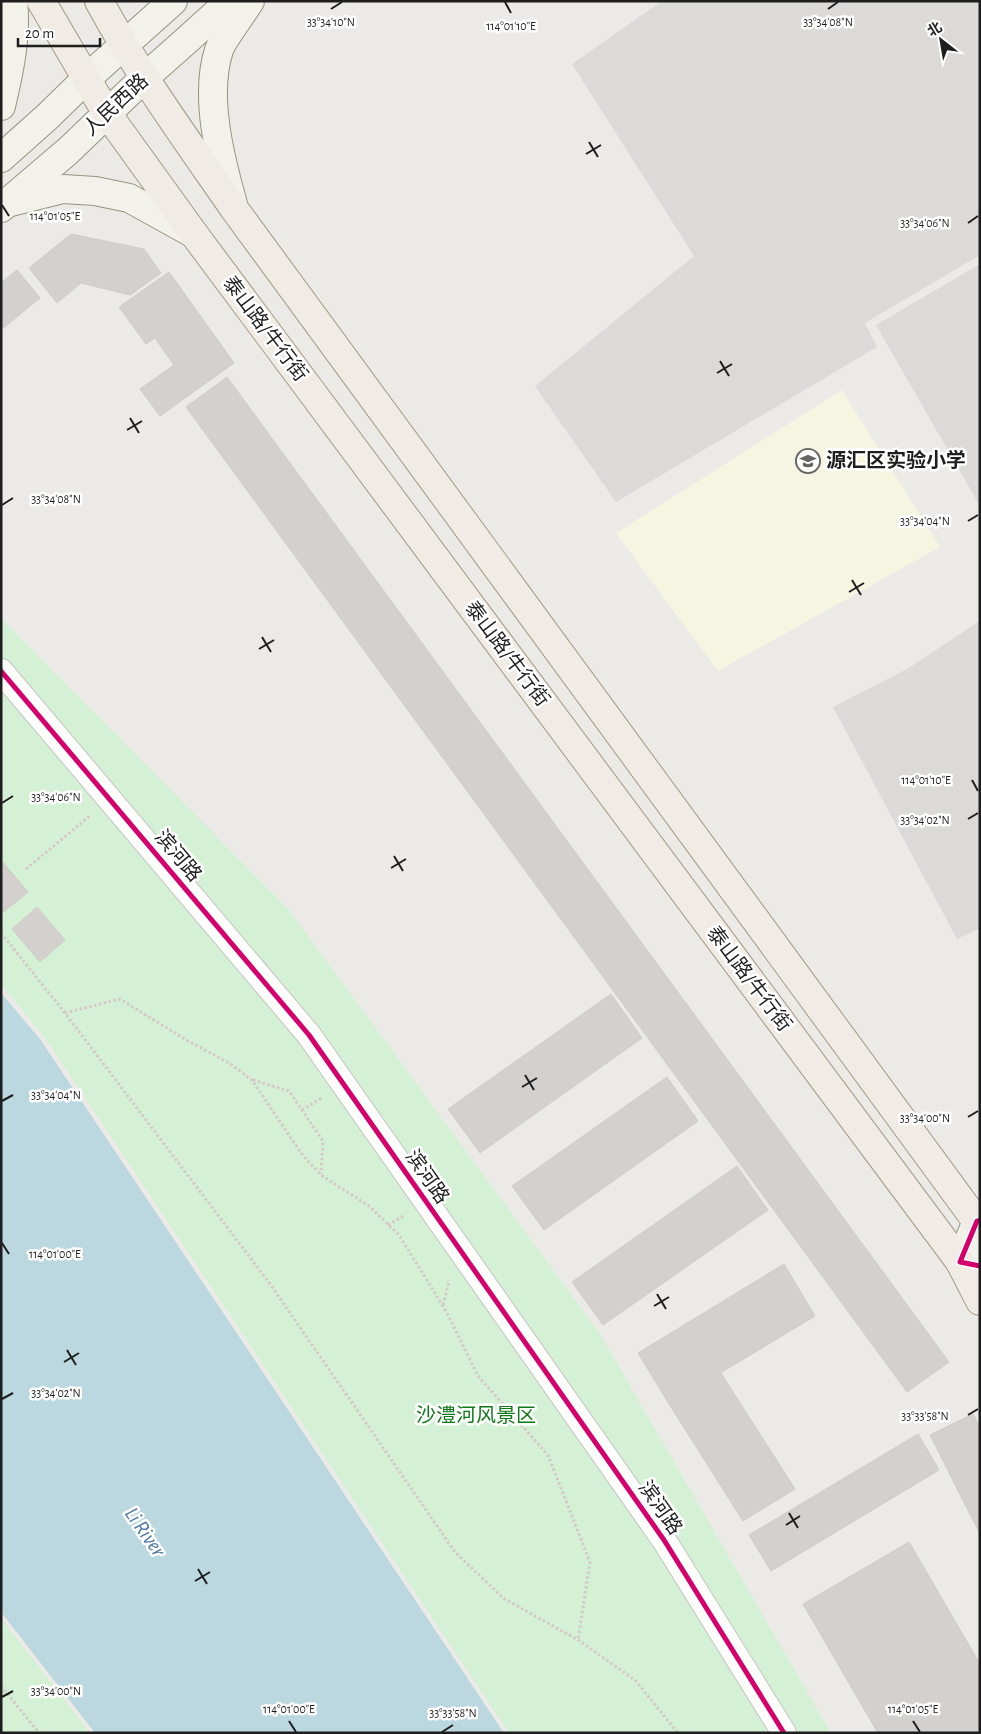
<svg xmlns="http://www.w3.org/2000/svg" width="981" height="1734" viewBox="0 0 981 1734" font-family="'Alegreya Sans','Noto Sans SC',sans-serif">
	<rect width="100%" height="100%" fill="#eceae7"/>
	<g fill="#dbdad8">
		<path d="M 662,1 L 980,1 L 980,255 L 865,323 L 877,347 L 616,502 L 535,386 L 694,256 L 572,64 Z"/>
		<path d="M 980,264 L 980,506 L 876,325 Z"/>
		<path d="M 980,621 L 980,928 L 957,939 L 833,707 L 907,669 Z"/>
	</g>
	<path fill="#f6f5e2" d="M 842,390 L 940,547 L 718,671 L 616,533 Z"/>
	<g fill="#d5f1d5">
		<path d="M 1,618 L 289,910 L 600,1334 L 831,1733 L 509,1733 L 43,1035 L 1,985 Z"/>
		<path d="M 1,1618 L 90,1733 L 1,1733 Z"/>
	</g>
	<path fill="#bbd7df" d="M 1,993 L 40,1039 L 504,1733 L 95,1733 L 1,1612 Z"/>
	<g fill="#d3d0ce" stroke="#cfccc8">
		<path d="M 71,234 L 144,249 L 161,273 L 130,295 L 81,283 L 57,303 L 29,268 Z"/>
		<path d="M 17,270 L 40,298 L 1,330 L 1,283 Z"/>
		<path d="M 169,272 L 234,363 L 160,416 L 140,389 L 174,365 L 155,338 L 146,344 L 119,307 Z"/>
		<path d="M 227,377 L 949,1362 L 907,1392 L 186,407 Z"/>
		<path d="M 1,860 L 28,892 L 1,914 Z"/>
		<path d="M 37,907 L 65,940 L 40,962 L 12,929 Z"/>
		<path d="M 611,994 L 642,1038 L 480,1153 L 448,1109 Z"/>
		<path d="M 667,1077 L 698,1121 L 544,1230 L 512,1186 Z"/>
		<path d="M 737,1166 L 768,1210 L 603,1325 L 572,1282 Z"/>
		<path d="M 784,1264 L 815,1316 L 669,1404 L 638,1353 Z"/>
		<path d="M 721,1373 L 795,1489 L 743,1521 L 669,1404 Z"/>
		<path d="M 973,1414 L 980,1427 L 980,1534 L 930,1435 Z"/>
		<path d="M 918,1434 L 939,1470 L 771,1571 L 749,1535 Z"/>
		<path d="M 909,1542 L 980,1664 L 980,1733 L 878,1733 L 803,1604 Z"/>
	</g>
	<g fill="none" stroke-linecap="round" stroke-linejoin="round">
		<defs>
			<path id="street" d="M 1,671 L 309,1035 L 664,1540 L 784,1733"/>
			<g id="secondary">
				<path d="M 1,106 C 9,72 17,36 13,1"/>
				<path d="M 1,158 L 47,117 L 86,79 L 173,1"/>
				<path d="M 11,202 L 63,189 L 95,191 L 129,198 L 194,234"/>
				<path d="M 233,204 C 220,158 204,96 219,50 C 223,38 243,13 250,1"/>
				<path d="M 1,208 L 69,150 L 144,78 L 187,40 L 230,1"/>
				<path d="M 980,1220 L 977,1221 L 960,1262 L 980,1266"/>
			</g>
			<g id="primary">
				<path d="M 41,1 L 106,112 L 194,234 L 960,1262 L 980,1301"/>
				<path d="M 99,1 C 139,75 188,142 235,210 L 980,1226"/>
			</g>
		</defs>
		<use href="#street" stroke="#c5c4c3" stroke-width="26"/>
		<use href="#secondary" stroke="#93957f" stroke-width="30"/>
		<use href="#primary" stroke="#a29884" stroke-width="30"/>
		<g stroke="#d5c8c6" stroke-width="3" stroke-dasharray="2.5 2.5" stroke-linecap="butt">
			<path d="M 26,869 L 91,815"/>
			<path d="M 1,933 L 65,1013 L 270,1284 L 455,1552 L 503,1598 L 578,1640 L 635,1680 L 678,1733"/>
			<path d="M 65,1013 L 120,999 L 188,1041 L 229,1063 L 252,1080 L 301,1153 L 321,1175 L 369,1206 L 399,1235 L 446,1311 L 478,1376 L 548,1455 L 590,1562 L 578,1640"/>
			<path d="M 253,1080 L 289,1091 L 323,1141 L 321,1174"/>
			<path d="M 302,1110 L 323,1097"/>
			<path d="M 388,1225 L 405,1215"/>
			<path d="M 443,1305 L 449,1282 L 448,1280"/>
			<path d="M 1,1686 L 39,1733"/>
		</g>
		<use href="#street" stroke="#fcfcfb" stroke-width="24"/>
		<use href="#secondary" stroke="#f3f2ea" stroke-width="28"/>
		<use href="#primary" stroke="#f0ece5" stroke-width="28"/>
		<defs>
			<g id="cycleway">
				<path d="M 1,671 L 309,1035 L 664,1540 L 784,1733"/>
				<path d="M 980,1220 L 977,1221 L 960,1262 L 980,1266"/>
			</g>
		</defs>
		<use href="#cycleway" stroke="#fff" stroke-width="8"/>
		<use href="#cycleway" stroke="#d6006c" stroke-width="5"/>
	</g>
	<path fill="none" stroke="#1e1e1e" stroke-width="2" d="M 505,2 L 511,13M 331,9 L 342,2M 828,9 L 838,2M 589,142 L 598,157M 586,154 L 601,145M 2,205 L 9,216M 968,223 L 978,216M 720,361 L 729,376M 717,373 L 732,364M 130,418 L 139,433M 127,430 L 142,421M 2,505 L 13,498M 968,521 L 978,515M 852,580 L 861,595M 849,592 L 864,583M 262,637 L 271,652M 259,649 L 274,640M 972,780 L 978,791M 2,803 L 13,796M 968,819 L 978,813M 394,856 L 403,871M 391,868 L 406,859M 525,1075 L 534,1090M 522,1087 L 537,1078M 2,1101 L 13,1095M 968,1117 L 978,1111M 2,1243 L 9,1254M 657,1294 L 666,1309M 654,1306 L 669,1297M 67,1350 L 76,1365M 64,1362 L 79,1353M 2,1399 L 13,1393M 968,1415 L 978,1409M 789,1513 L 798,1528M 786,1525 L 800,1516M 198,1569 L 207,1584M 195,1581 L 210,1572M 2,1697 L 13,1691M 289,1721 L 296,1732M 913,1721 L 920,1732M 442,1732 L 453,1725"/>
	<defs>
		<symbol id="school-ring" viewBox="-11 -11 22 22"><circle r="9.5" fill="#fff" stroke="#666564" stroke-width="1.5"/><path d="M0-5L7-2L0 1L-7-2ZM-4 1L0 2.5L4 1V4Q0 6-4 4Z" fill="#666564"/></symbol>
	</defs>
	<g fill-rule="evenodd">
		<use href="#school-ring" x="794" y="447" width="28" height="28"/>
	</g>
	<g text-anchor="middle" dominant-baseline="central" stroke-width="5" stroke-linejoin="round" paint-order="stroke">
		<g font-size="20" fill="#1e1e1e" stroke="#fff">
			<text transform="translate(116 105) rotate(-43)">人民西路</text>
			<text transform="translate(265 329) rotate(53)">泰山路/牛行街</text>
			<text transform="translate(507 654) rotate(53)">泰山路/牛行街</text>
			<text transform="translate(178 856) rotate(50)">滨河路</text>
			<text transform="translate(749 979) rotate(53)">泰山路/牛行街</text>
			<text transform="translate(427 1177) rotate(55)">滨河路</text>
			<text transform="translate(660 1508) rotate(55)">滨河路</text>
		</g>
		<g font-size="20" font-weight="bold" fill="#1e1e1e" stroke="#fff" text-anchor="start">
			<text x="826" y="461">源汇区实验小学</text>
		</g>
		<g font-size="20" fill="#0f7917" stroke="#fff">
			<text x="476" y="1416">沙澧河风景区</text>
		</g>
		<g font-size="21" font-style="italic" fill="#4a78a2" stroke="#fff">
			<text transform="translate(145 1532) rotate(55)">Li River</text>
		</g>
	</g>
	<g font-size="12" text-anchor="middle" fill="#1e1e1e" stroke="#fff" stroke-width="5" stroke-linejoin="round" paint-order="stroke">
		<text x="331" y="26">33°34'10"N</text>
		<text x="828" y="26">33°34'08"N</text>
		<text x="511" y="30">114°01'10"E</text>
		<text x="55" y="220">114°01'05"E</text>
		<text x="925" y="227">33°34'06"N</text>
		<text x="56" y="503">33°34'08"N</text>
		<text x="925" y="525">33°34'04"N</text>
		<text x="926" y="784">114°01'10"E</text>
		<text x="56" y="801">33°34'06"N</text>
		<text x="925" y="824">33°34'02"N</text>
		<text x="56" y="1099">33°34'04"N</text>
		<text x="925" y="1122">33°34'00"N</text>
		<text x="55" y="1258">114°01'00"E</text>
		<text x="56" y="1397">33°34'02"N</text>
		<text x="925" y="1420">33°33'58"N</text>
		<text x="56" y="1695">33°34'00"N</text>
		<text x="289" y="1713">114°01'00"E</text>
		<text x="913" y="1713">114°01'05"E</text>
		<text x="453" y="1717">33°33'58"N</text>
	</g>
	<rect width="981" height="1734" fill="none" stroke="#1e1e1e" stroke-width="5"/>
	<g transform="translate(941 40) rotate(329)" stroke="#ffffff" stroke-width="4" paint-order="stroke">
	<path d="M0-4L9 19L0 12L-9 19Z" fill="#1e1e1e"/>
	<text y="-8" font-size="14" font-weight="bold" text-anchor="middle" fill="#1e1e1e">北</text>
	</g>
	<path d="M18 38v8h82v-8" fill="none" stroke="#1e1e1e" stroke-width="2.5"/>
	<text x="25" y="38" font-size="15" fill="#1e1e1e" stroke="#ffffff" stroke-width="4" paint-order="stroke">20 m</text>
</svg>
